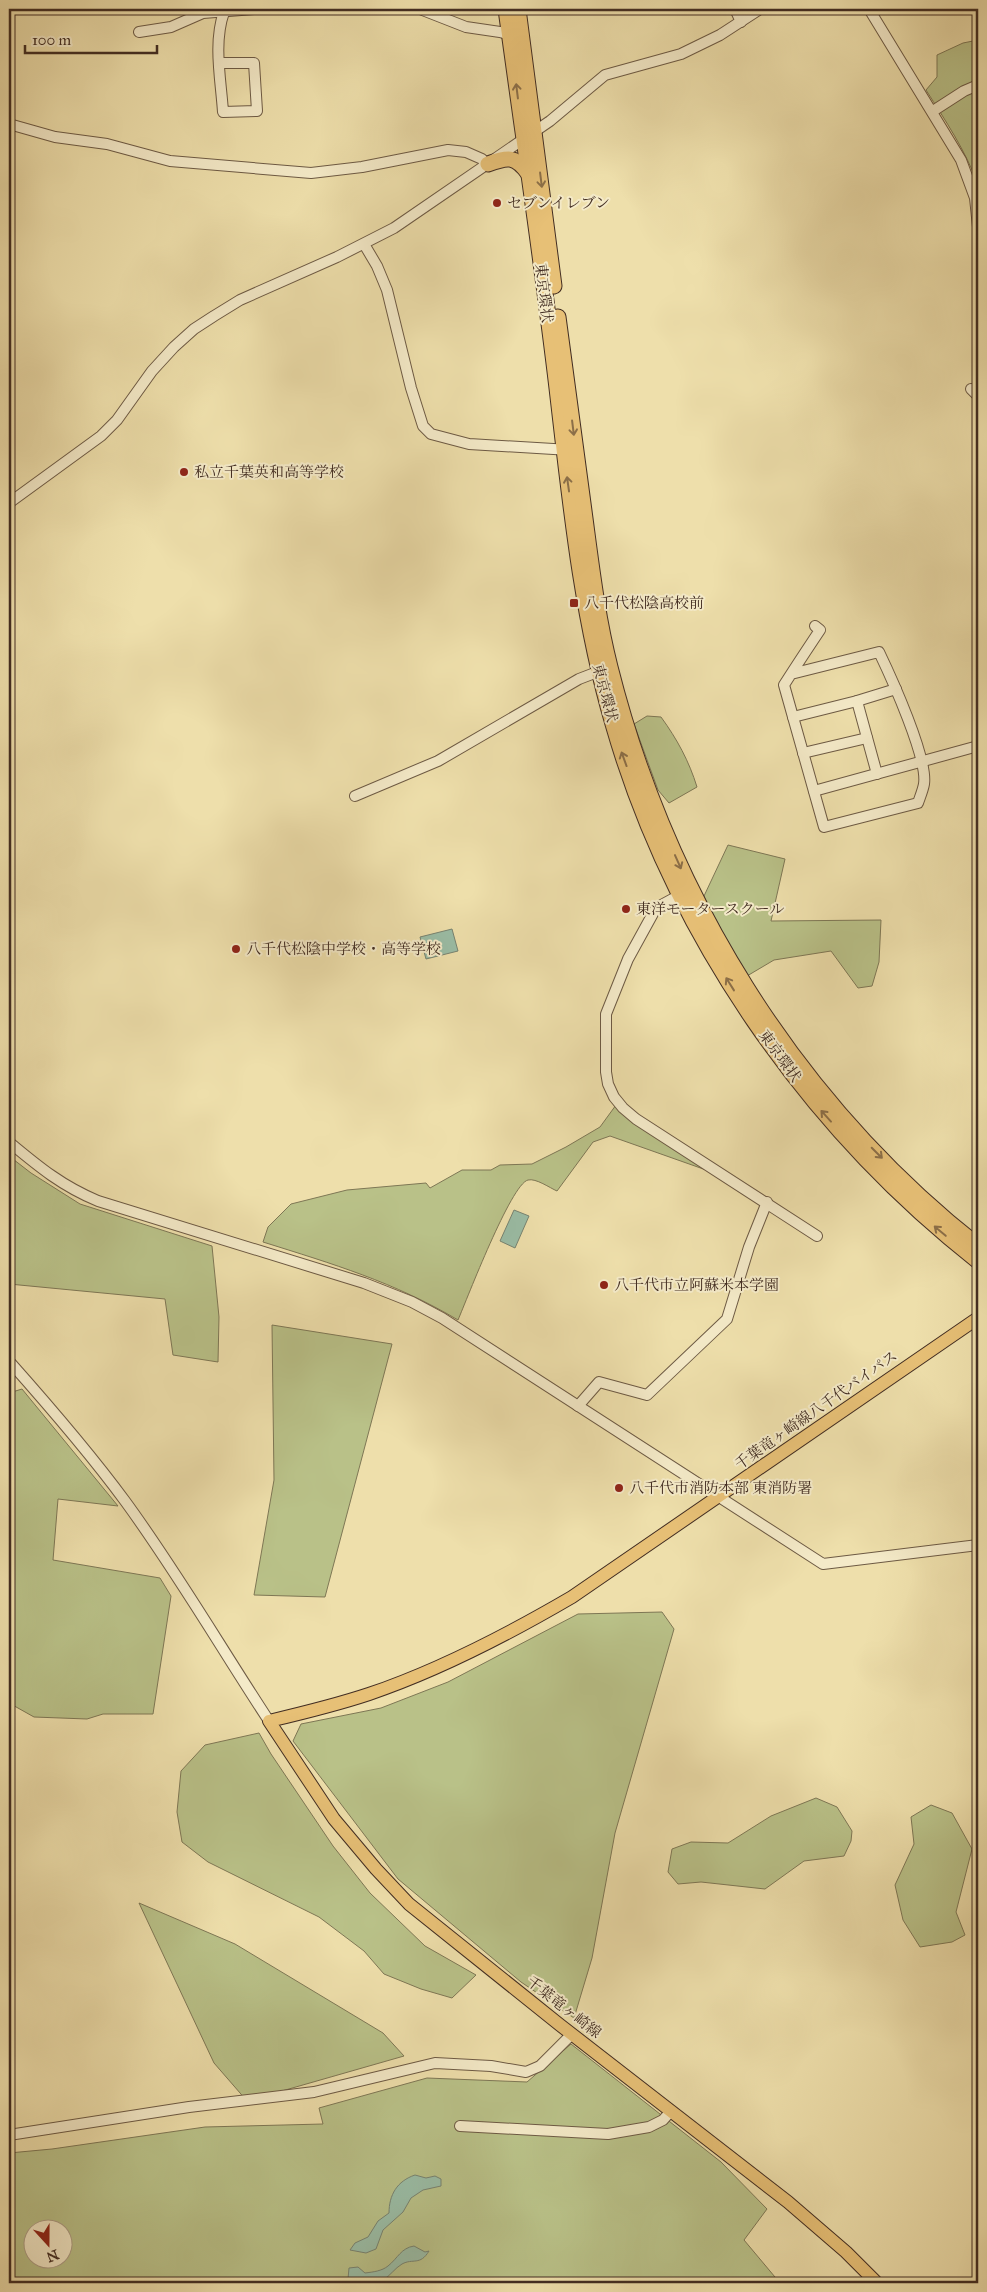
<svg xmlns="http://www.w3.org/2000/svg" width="987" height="2292" viewBox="0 0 987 2292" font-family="'IM FELL Great Primer','Noto Serif JP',serif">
	<rect width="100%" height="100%" fill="#eedfab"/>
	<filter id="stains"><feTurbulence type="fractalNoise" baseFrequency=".004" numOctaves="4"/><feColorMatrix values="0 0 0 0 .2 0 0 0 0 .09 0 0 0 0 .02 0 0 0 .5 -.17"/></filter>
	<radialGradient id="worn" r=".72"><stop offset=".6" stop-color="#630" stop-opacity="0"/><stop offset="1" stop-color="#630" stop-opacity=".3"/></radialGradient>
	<g fill="#b9c188" stroke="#7e7755" fill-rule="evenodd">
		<path d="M 978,40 L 978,185 C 966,151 945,120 926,90 L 937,77 L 937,55 L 963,43 Z"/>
		<path d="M 647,716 L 661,717 C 677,739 689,761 697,787 L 669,803 L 658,790 L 634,724 Z"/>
		<path d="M 728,845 L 785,859 L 771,921 L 881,920 L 879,962 L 872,986 L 858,988 L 831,951 L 774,960 L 747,976 L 711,915 L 704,896 Z"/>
		<path d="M 616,1105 L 709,1171 L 610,1136 L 593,1142 L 557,1191 C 550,1188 536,1178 528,1180 C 511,1184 467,1299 458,1320 C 394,1282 333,1264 263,1242 L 268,1227 L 291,1204 L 347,1190 L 426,1183 L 430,1188 L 462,1170 L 491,1170 L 500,1165 L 532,1164 L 566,1147 L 600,1127 Z"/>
		<path d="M 9,1156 L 31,1173 L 80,1204 L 212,1246 L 219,1317 L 218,1362 L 173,1355 L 165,1299 L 9,1284 Z"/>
		<path d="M 272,1325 L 392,1344 L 325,1597 L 254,1595 L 274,1480 Z"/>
		<path d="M 22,1389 L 118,1506 L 58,1499 L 53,1560 L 160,1578 L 171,1596 L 153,1714 L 103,1714 L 87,1719 L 34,1717 L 9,1703 L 9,1393 Z"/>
		<path d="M 662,1612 L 674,1629 L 615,1833 L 592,1958 L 574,2018 L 521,1982 L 398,1879 L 293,1741 L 301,1724 L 381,1708 L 448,1682 L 578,1614 Z"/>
		<path d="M 259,1733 L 271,1754 L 333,1846 L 370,1893 L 425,1946 L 476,1975 L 452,1998 L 421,1989 L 384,1974 L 364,1951 L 319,1917 L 208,1862 L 182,1842 L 177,1812 L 181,1771 L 205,1745 Z"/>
		<path d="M 816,1798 L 837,1807 L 852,1831 L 851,1841 L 844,1856 L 804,1861 L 765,1889 L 701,1882 L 678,1884 L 668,1872 L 672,1849 L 691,1842 L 728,1843 L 771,1816 Z"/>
		<path d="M 931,1805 L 952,1813 L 972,1849 L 956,1912 L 965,1935 L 952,1942 L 920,1947 L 903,1920 L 895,1885 L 914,1844 L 911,1817 Z"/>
		<path d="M 139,1903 L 235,1944 L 383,2033 L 404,2056 L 247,2101 L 214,2063 Z"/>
		<path d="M 571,2044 L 721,2162 L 767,2209 L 744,2240 L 780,2283 L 9,2283 L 9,2153 L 52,2149 L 205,2127 L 323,2124 L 319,2108 L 427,2078 L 527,2082 ZM 32,2230 L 62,2230 L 62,2260 L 32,2260 Z"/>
	</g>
	<g fill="#9abda6" stroke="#778371">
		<path d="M 452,929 L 458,951 L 426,959 L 420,937 Z"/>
		<path d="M 514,1210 L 529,1216 L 515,1248 L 500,1241 Z"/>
		<path d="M 415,2175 L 426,2178 L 435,2176 L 441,2179 L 441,2186 L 423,2190 L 411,2198 L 403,2212 L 383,2230 L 376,2249 L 366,2253 L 350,2250 L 355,2243 L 368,2237 L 378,2221 L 389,2213 C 389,2195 397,2181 415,2175 Z"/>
		<path d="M 414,2246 L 425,2252 L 429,2251 C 420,2266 413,2258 402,2264 C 395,2268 390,2276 383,2280 C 374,2285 357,2284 348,2279 L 349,2268 L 358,2267 L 365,2273 C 373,2272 382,2271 388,2266 C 398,2258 401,2248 414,2246 Z"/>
	</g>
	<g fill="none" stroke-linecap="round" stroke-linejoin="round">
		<defs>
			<g id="minor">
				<path d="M 420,9 L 466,27 L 500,32 L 514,36"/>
				<path d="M 735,9 L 741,22"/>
				<path d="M 869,9 L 961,160 L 975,198 L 978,227"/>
				<path d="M 139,32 L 171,27 L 203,13 L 254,9"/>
				<path d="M 220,63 L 254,63 L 257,111 L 223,112 C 221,80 213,43 224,12"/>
				<path d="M 933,111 L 964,91 L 978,85"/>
				<path d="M 9,124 L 55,137 L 107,144 L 170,161 L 311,173 L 362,167 L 448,150 L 466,152 L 482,159 L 486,165"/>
				<path d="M 978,229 L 978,257"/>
				<path d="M 364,244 L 377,266 L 387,290 L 411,388 L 423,426 L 431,434 L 469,444 L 570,450"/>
				<path d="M 971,389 L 978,396"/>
				<path d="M 9,503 L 101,436 L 117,420 L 152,371 L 174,347 L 194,329 L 214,316 L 240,300 L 337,257 L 394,228 L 550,121 L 605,75 L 681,54 L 720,35 L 760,9"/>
				<path d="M 791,674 L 879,652 C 891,677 928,758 924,784 C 923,790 920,797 918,803 L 824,827 L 784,685 C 796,666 808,648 820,630 L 815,626"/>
				<path d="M 793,717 L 857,701"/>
				<path d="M 803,753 L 867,738"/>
				<path d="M 877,774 L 857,701 L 896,689"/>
				<path d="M 814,791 L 978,746"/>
				<path d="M 355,796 L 438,761 L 579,679 L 605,669"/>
				<path d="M 680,895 L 656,908 L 628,959 L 606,1014 L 606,1072 L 608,1084 L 614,1097 L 623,1108 L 636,1119 L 817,1236"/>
				<path d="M 9,1142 C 39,1167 62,1186 98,1201 L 364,1283 L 412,1302 L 442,1318 L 823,1564 L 978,1545"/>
				<path d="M 9,1361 C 49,1406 89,1452 125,1501 C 177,1572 221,1648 269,1721"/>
				<path d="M 578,1406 L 599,1382 L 647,1395 L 727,1319 L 749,1247 L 767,1202"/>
				<path d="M 460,2126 L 608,2134 L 649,2127 L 663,2120 L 671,2111"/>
				<path d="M 9,2135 L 189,2107 L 314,2092 L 435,2063 L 491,2066 L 526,2072 L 540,2066 L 572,2034"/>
			</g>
			<path id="major" d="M 877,2283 L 846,2252 L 788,2202 L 560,2025 L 409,1904 L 376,1869 L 334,1819 L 269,1721 C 303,1713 336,1705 369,1694 C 440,1670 507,1635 572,1597 L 978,1318"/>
			<g id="highway">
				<path d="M 506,9 C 523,135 542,261 557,388 C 570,500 581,614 613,724 C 673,933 807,1127 978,1261"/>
				<path d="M 518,9 L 554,286"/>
				<path d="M 488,164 C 507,157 515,155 528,173"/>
				<path d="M 558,317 C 567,381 575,446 584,511 C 591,563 597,616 610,667 C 667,894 794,1101 978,1246"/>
			</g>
		</defs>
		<use href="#minor" stroke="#6d5a44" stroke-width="12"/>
		<use href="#major" stroke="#422d22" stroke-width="14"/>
		<use href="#highway" stroke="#422d22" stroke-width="17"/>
		<use href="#minor" stroke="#f4eac8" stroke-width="10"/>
		<use href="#major" stroke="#e7c076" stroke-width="12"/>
		<use href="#highway" stroke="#e7c076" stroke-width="15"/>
	</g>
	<defs><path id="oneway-shaft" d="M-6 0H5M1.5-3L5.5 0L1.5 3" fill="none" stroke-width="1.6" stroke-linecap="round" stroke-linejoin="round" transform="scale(1.25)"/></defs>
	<g stroke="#8c6f48">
		<use href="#oneway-shaft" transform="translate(517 91) rotate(-97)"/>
		<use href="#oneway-shaft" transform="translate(541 180) rotate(83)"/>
		<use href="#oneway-shaft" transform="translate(573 428) rotate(83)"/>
		<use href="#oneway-shaft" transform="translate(568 484) rotate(-98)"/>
		<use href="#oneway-shaft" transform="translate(624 759) rotate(-110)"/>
		<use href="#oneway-shaft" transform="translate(678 862) rotate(66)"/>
		<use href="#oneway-shaft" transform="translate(730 984) rotate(-122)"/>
		<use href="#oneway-shaft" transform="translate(826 1116) rotate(-132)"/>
		<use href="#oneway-shaft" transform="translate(877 1153) rotate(45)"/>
		<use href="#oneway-shaft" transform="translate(940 1231) rotate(-140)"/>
	</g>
	<g fill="#8f2418" stroke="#f4eac8" stroke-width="2">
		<circle cx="497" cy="203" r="5"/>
		<circle cx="184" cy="472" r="5"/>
		<rect x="569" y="598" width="10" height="10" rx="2.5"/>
		<circle cx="626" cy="909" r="5"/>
		<circle cx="236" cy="949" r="5"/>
		<circle cx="604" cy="1285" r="5"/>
		<circle cx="619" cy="1488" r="5"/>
	</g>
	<g text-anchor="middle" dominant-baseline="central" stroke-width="4" stroke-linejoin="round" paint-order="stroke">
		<g font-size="15" fill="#422d22" stroke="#f4eac8" text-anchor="start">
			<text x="507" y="203">セブンイレブン</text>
			<text x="194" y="472">私立千葉英和高等学校</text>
			<text x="584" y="603">八千代松陰高校前</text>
			<text x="636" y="909">東洋モータースクール</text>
			<text x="246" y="949">八千代松陰中学校・高等学校</text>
			<text x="614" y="1285">八千代市立阿蘇米本学園</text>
			<text x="629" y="1488">八千代市消防本部 東消防署</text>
		</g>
		<g font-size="15" fill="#422d22" stroke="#f4eac8">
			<text transform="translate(544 293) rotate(83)">東京環状</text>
			<text transform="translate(605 693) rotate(75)">東京環状</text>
			<text transform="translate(780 1056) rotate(54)">東京環状</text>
			<text transform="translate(816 1410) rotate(-35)">千葉竜ヶ崎線八千代バイパス</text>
			<text transform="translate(564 2007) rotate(38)">千葉竜ヶ崎線</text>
		</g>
	</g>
	<rect width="987" height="2292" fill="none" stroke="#eedfab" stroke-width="30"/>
	<rect x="10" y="10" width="967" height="2272" fill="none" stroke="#422d22" stroke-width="2.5"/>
	<rect x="15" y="15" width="957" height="2262" fill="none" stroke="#422d22"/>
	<g transform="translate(48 2244) rotate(159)"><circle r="24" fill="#f4eac8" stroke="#ad9e86"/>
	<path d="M0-4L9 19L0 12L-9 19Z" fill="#8f2418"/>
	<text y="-8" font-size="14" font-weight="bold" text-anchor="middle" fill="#422d22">N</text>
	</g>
	<path d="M25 45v8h132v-8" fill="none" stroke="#422d22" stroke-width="2.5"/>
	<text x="32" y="45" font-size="15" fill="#422d22" stroke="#f4eac8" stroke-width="4" paint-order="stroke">100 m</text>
	<rect width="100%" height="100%" filter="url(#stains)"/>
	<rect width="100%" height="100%" fill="url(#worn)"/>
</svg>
